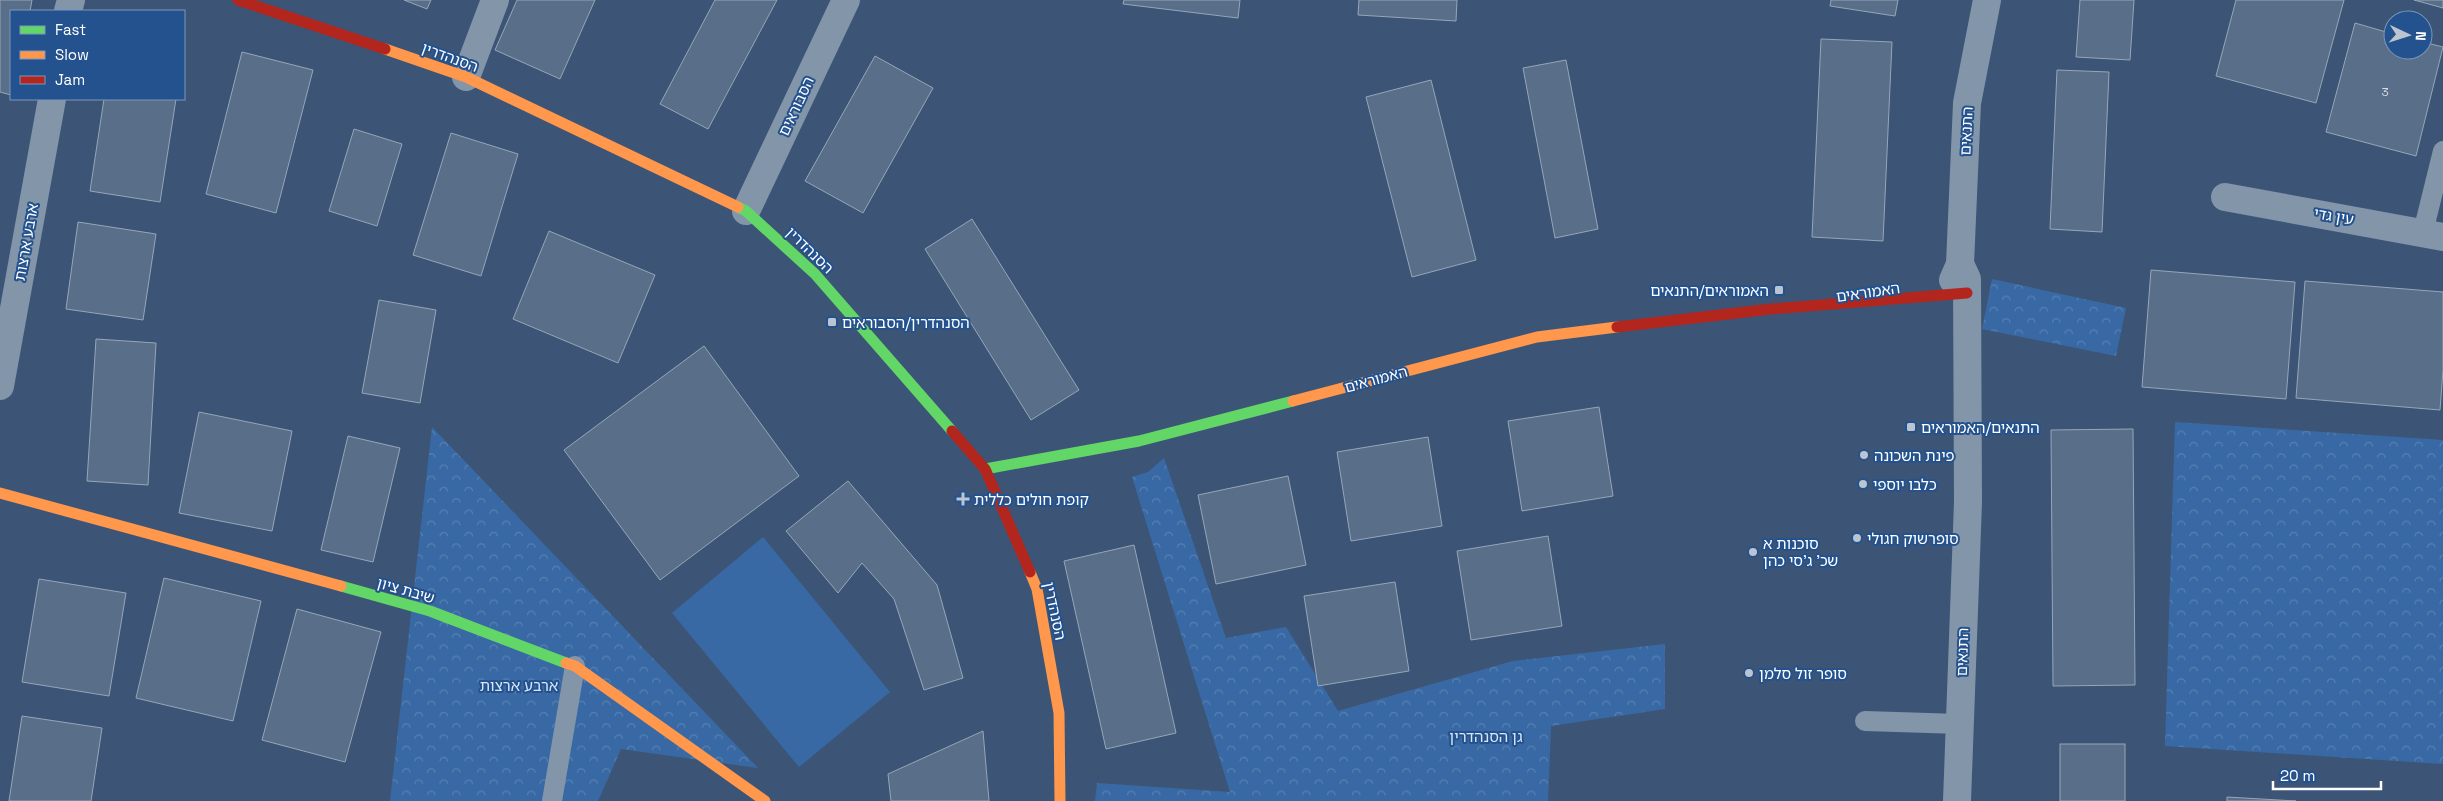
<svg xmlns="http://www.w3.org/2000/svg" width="2443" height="801" viewBox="0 0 2443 801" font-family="'Space Grotesk','Noto Sans Hebrew',sans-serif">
	<defs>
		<pattern id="park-crowns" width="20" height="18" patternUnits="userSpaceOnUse" patternTransform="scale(1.25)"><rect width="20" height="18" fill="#3969a4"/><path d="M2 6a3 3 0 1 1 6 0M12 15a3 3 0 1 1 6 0" fill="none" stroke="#5780b2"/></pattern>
	</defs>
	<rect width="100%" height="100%" fill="#3c5576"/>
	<path fill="#3969a4" d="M 763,537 L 890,692 L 799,767 L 672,613 Z"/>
	<g fill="url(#park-crowns)">
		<path d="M 1992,279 L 2126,308 L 2116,356 L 1982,329 Z"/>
		<path d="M 2175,422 L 2443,440 L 2443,764 L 2165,746 Z"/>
		<path d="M 432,427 L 758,768 L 621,749 L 598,801 L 390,801 Z"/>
		<path d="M 1164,458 L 1226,638 L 1286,627 L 1338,711 L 1513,661 L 1665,644 L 1665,709 L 1551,726 L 1548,801 L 1095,801 L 1097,783 L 1230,792 L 1132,477 L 1148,472 Z"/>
	</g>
	<g fill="#596e88" stroke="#97a6b8">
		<path d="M 0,0 L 32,0 L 30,11 L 11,11 L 11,95 L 0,92 Z"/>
		<path d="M 404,0 L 431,0 L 427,9 Z"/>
		<path d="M 517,0 L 595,0 L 560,79 L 495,50 Z"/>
		<path d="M 715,0 L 777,0 L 708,129 L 660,104 Z"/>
		<path d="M 1124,0 L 1240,0 L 1238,18 L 1123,4 Z"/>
		<path d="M 1359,0 L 1457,0 L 1456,21 L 1358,15 Z"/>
		<path d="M 1831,0 L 1898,0 L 1895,16 L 1830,6 Z"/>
		<path d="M 2080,0 L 2134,0 L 2130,60 L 2076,57 Z"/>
		<path d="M 2236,0 L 2344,0 L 2316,103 L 2216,76 Z"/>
		<path d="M 2414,0 L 2443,0 L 2443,8 Z"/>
		<path d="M 2355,23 L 2393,34 L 2393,50 L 2423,50 L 2423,42 L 2443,47 L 2416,156 L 2326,132 Z"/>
		<path d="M 1821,39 L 1892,42 L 1883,241 L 1812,237 Z"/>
		<path d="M 242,52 L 313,70 L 276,213 L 206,194 Z"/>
		<path d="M 875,56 L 933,88 L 863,213 L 805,181 Z"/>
		<path d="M 1566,60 L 1598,229 L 1555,238 L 1523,68 Z"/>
		<path d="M 2057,70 L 2109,72 L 2102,232 L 2050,229 Z"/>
		<path d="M 1431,80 L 1476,260 L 1412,277 L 1366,97 Z"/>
		<path d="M 104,99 L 176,99 L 160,202 L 90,191 Z"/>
		<path d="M 354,129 L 402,144 L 377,226 L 329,211 Z"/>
		<path d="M 451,133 L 518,154 L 481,276 L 413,255 Z"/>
		<path d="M 972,219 L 1079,390 L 1031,420 L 925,249 Z"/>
		<path d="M 78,222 L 156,234 L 143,320 L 66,309 Z"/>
		<path d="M 549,231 L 655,275 L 618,363 L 513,319 Z"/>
		<path d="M 2151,270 L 2295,282 L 2286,399 L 2142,387 Z"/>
		<path d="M 2305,281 L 2443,292 L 2443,370 L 2440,410 L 2296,398 Z"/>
		<path d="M 379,300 L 436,310 L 420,403 L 362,393 Z"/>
		<path d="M 96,339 L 156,343 L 148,485 L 87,481 Z"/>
		<path d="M 704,346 L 799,476 L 660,580 L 564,450 Z"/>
		<path d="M 1599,407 L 1613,496 L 1522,511 L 1508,421 Z"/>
		<path d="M 199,412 L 292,431 L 272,531 L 179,513 Z"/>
		<path d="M 2133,429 L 2135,685 L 2053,686 L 2051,430 Z"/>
		<path d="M 348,436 L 400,448 L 373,562 L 321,550 Z"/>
		<path d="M 1428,437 L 1442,526 L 1351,541 L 1337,452 Z"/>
		<path d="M 1288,476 L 1306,565 L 1216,584 L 1198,495 Z"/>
		<path d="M 848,481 L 937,585 L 963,678 L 924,690 L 894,599 L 862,563 L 838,593 L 786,531 Z"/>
		<path d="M 1548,536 L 1562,626 L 1471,640 L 1457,551 Z"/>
		<path d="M 1134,545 L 1176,733 L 1106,749 L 1064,561 Z"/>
		<path d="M 164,578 L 261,601 L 233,721 L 136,698 Z"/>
		<path d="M 39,579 L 126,593 L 109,696 L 22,682 Z"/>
		<path d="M 1395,582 L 1409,671 L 1318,686 L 1304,596 Z"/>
		<path d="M 297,609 L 381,632 L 345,762 L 262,740 Z"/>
		<path d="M 22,716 L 102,728 L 91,801 L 9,801 Z"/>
		<path d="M 983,731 L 989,801 L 891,801 L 888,774 Z"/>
		<rect x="2060" y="744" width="65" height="57"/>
		<path d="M 2227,797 L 2296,801 L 2227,801 Z"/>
	</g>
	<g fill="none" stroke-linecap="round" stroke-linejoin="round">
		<g stroke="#8395a9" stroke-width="20">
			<path d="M 2423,232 L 2443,151"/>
			<path d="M 1865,721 L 1960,724"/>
			<path d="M 552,801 L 575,666"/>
		</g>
		<g stroke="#8395a9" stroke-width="28">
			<path d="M 68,11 L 71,0"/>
			<path d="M 466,77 L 495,0"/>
			<path d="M 2225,197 L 2443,237"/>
			<path d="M 746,211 L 846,0"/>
			<path d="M 1953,280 L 1960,264 L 1967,103 L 1987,0"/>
			<path d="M 0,386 L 52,99"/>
			<path d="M 1957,801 L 1968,502 L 1967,279 L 1960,264"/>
		</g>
		<g stroke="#63d668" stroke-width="11">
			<path d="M 738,207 L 746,211 L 815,274 L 952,431"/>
			<path d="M 985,469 L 1139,441 L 1293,401"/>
			<path d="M 341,586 L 430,611 L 566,663"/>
		</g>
		<g stroke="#ff974d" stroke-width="11">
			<path d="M 385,49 L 466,77 L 738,207"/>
			<path d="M 1293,401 L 1537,337 L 1617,327"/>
			<path d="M 0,493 L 341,586"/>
			<path d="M 1030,572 L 1037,589 L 1059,713 L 1060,801"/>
			<path d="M 566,663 L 575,666 L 765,801"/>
		</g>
		<g stroke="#b3261e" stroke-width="11">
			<path d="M 238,0 L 385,49"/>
			<path d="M 1617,327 L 1771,309 L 1967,293"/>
			<path d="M 952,431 L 985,469 L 1030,572"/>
		</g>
	</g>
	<g fill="#bbc4cf" stroke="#23528e" stroke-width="2">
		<rect x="1774" y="285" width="10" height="10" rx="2.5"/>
		<rect x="827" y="317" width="10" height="10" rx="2.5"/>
		<rect x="1906" y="422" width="10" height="10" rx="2.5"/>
		<circle cx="1864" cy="455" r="5"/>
		<circle cx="1863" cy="484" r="5"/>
		<path d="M960.5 491.5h5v5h5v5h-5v5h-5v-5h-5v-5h5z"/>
		<circle cx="1857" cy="538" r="5"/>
		<circle cx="1753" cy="552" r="5"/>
		<circle cx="1749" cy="673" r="5"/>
	</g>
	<g text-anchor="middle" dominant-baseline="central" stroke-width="4" stroke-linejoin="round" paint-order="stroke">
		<g font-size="12" fill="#d6dbe1">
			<text x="2385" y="92">3</text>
		</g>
		<g font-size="15" fill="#fff" stroke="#23528e">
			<text transform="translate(450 57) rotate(20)">הסנהדרין</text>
			<text transform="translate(796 106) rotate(-65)">הסבוראים</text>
			<text transform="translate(1966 131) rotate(-87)">התנאים</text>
			<text transform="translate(2334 216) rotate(10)">עין גדי</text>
			<text transform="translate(26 242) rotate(-80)">ארבע ארצות</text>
			<text transform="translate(810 250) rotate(44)">הסנהדרין</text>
			<text transform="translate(1868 292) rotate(-8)">האמוראים</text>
			<text transform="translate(1376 379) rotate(-15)">האמוראים</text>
			<text transform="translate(406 590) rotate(16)">שיבת ציון</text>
			<text transform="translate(1055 611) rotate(78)">הסנהדרין</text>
			<text transform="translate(1962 652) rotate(-88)">התנאים</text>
		</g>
		<g font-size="15" fill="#fff" stroke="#23528e" text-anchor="start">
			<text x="1769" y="290" text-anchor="end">האמוראים/התנאים</text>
			<text x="842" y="322">הסנהדרין/הסבוראים</text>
			<text x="1921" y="427">התנאים/האמוראים</text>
			<text x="1874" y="455">פינת השכונה</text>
			<text x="1873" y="484">כלבו יוספי</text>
			<text x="974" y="499">קופת חולים כללית</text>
			<text x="1867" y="538">סופרשוק חגולי</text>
			<text x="1763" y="543">סוכנות א<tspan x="1763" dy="17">שכ' ג'סי כהן</tspan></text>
			<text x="1759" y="673">סופר זול סלמן</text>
		</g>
		<g font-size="15" fill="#d8e7f8" stroke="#23528e">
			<text x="519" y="685">ארבע ארצות</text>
			<text x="1486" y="736">גן הסנהדרין</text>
		</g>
	</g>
	<rect x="10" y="10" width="175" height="90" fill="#23528e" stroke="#7b97bb"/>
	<rect x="20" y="26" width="25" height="8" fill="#63d668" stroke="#7b97bb"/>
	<text x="55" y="35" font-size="15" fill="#ffffff">Fast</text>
	<rect x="20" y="51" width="25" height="8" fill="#ff974d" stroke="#7b97bb"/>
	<text x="55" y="60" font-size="15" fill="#ffffff">Slow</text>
	<rect x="20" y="76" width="25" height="8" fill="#b3261e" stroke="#7b97bb"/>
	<text x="55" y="85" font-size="15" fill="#ffffff">Jam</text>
	<g transform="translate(2408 35) rotate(94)"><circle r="24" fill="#23528e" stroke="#7b97bb"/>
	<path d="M0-4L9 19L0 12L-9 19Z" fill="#bbc4cf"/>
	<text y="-8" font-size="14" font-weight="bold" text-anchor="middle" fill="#ffffff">N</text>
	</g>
	<path d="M2273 781v8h108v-8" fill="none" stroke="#ffffff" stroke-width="2.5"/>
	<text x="2280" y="781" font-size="15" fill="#ffffff" stroke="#23528e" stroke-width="4" paint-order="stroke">20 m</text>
</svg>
